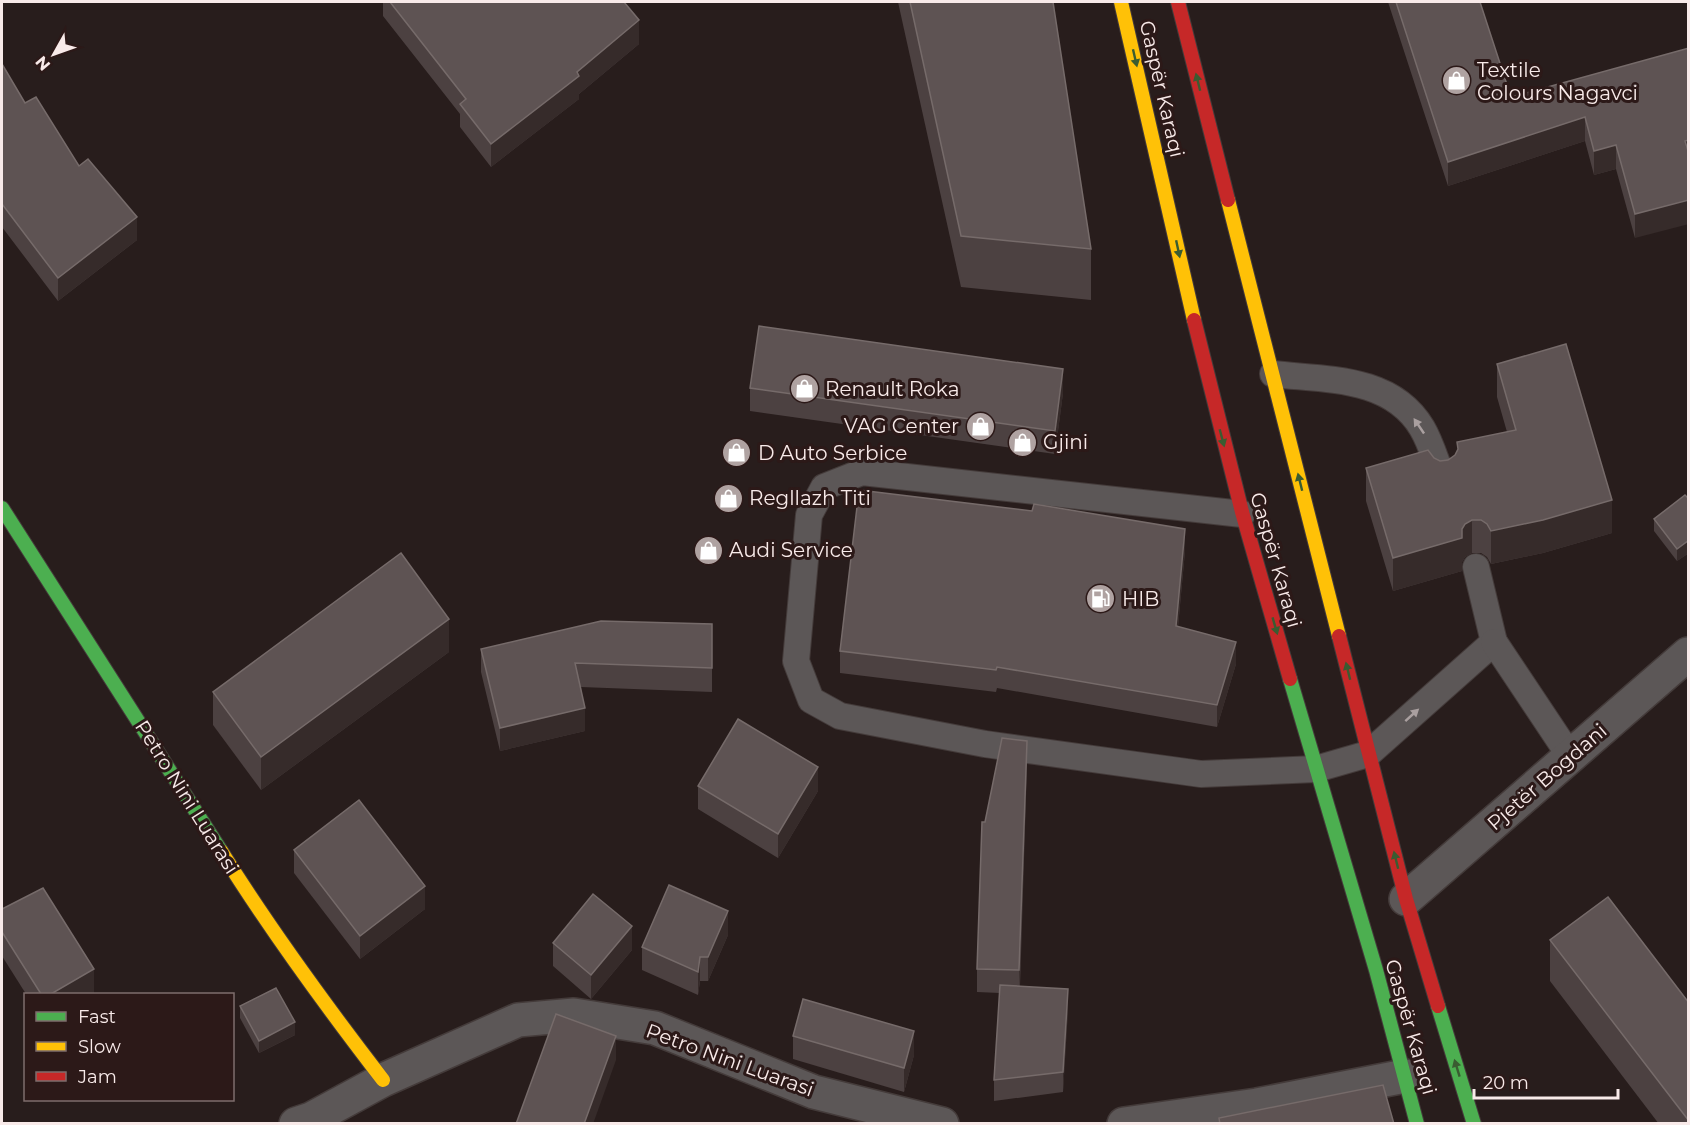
<svg xmlns="http://www.w3.org/2000/svg" width="1690" height="1125" viewBox="0 0 1690 1125" font-family="Montserrat,sans-serif">
	<rect width="100%" height="100%" fill="#281d1c"/>
	<g fill="none" stroke-linecap="round" stroke-linejoin="round">
		<defs>
			<g id="lane">
				<path d="M 1273,374 C 1326,380 1391,376 1422,428 C 1431,443 1436,462 1443,479"/>
				<path d="M 1242,514 L 862,472 L 824,487 L 809,515 L 796,661 L 811,700 L 840,716 L 985,744 L 1201,774 L 1316,769 L 1368,754 L 1494,642 L 1476,567"/>
				<path d="M 1494,642 L 1570,756"/>
			</g>
			<g id="street">
				<path d="M 1406,899 L 1688,654"/>
				<path d="M 296,1124 L 311,1119 L 383,1080 L 518,1020 L 574,1015 L 655,1028 L 814,1092 L 942,1124"/>
				<path d="M 1124,1124 L 1257,1105 L 1405,1076"/>
			</g>
			<g id="fast">
				<path d="M 2,508 L 221,851"/>
				<path d="M 1290,679 L 1376,970 L 1417,1124"/>
				<path d="M 1438,1006 L 1474,1124"/>
			</g>
			<g id="slow">
				<path d="M 1121,2 L 1194,320"/>
				<path d="M 1228,200 L 1339,636"/>
				<path d="M 221,851 C 271,931 326,1006 383,1080"/>
			</g>
			<g id="jam">
				<path d="M 1178,2 L 1228,200"/>
				<path d="M 1194,320 L 1242,512 L 1290,679"/>
				<path d="M 1339,636 L 1406,899 L 1438,1006"/>
			</g>
		</defs>
		<use href="#lane" stroke="#443b3a" stroke-width="28"/>
		<use href="#street" stroke="#443b3a" stroke-width="36"/>
		<use href="#fast" stroke="#443b3a" stroke-width="16"/>
		<use href="#slow" stroke="#443b3a" stroke-width="16"/>
		<use href="#jam" stroke="#443b3a" stroke-width="16"/>
		<use href="#lane" stroke="#5c5757" stroke-width="26"/>
		<use href="#street" stroke="#5c5757" stroke-width="33"/>
		<use href="#fast" stroke="#4caf50" stroke-width="14"/>
		<use href="#slow" stroke="#ffc107" stroke-width="14"/>
		<use href="#jam" stroke="#c62828" stroke-width="14"/>
	</g>
	<g fill="#4c4141">
		<path d="M 383,2 L 624,2 L 639,44 L 579,94 L 579,99 L 491,167 L 460,127 L 460,114 L 383,16 Z"/>
		<path d="M 898,2 L 1053,2 L 1091,249 L 1091,300 L 961,287 Z"/>
		<path d="M 1388,2 L 1480,2 L 1511,97 L 1689,48 L 1635,238 L 1616,169 L 1594,175 L 1585,141 L 1448,186 Z"/>
		<path d="M 2,64 L 25,103 L 79,166 L 137,240 L 58,301 L 2,227 Z"/>
		<path d="M 1497,364 L 1612,533 L 1543,553 L 1491,564 L 1487,557 L 1481,553 L 1472,553 L 1465,557 L 1462,562 L 1462,571 L 1393,591 L 1366,501 L 1366,468 L 1434,458 L 1440,461 L 1448,460 L 1507,432 L 1497,397 Z"/>
		<path d="M 750,388 L 1063,393 L 1055,454 L 750,411 Z"/>
		<path d="M 1689,499 L 1689,553 L 1677,561 L 1654,531 L 1654,519 Z"/>
		<path d="M 1185,551 L 1178,627 L 1236,664 L 1217,727 L 997,688 L 996,692 L 840,673 L 840,651 Z"/>
		<path d="M 712,624 L 712,692 L 581,687 L 585,731 L 500,751 L 481,672 L 481,649 Z"/>
		<path d="M 449,652 L 261,790 L 213,725 L 213,692 Z"/>
		<path d="M 1027,765 L 1020,986 L 1068,1010 L 1063,1092 L 994,1101 L 994,1080 L 1000,993 L 977,992 L 977,969 L 985,822 Z"/>
		<path d="M 698,786 L 818,791 L 778,858 L 698,809 Z"/>
		<path d="M 294,850 L 425,909 L 360,959 L 294,873 Z"/>
		<path d="M 2,909 L 94,993 L 91,994 L 26,994 L 2,956 Z"/>
		<path d="M 728,935 L 708,981 L 700,981 L 698,995 L 642,970 L 642,947 Z"/>
		<path d="M 1550,940 L 1689,1003 L 1689,1124 L 1659,1124 L 1550,981 Z"/>
		<path d="M 553,943 L 632,950 L 591,999 L 553,966 Z"/>
		<path d="M 240,1006 L 295,1035 L 259,1053 L 240,1018 Z"/>
		<path d="M 793,1036 L 914,1055 L 904,1092 L 793,1059 Z"/>
	</g>
	<g fill="#362b2a">
		<path d="M 639,20 L 639,44 L 579,94 L 579,99 L 491,167 L 491,144 Z"/>
		<path d="M 1585,117 L 1585,141 L 1448,186 L 1448,162 Z"/>
		<path d="M 1689,140 L 1689,164 L 1685,141 Z"/>
		<path d="M 1616,145 L 1616,169 L 1594,175 L 1594,151 Z"/>
		<path d="M 1689,200 L 1689,224 L 1635,238 L 1635,214 Z"/>
		<path d="M 137,217 L 137,240 L 58,301 L 58,278 Z"/>
		<path d="M 1063,369 L 1063,393 L 1055,454 L 1055,431 Z"/>
		<path d="M 1612,500 L 1612,533 L 1543,553 L 1491,564 L 1491,531 Z"/>
		<path d="M 1472,520 L 1472,553 L 1465,557 L 1462,562 L 1462,571 L 1393,591 L 1393,558 L 1462,529 L 1465,524 Z"/>
		<path d="M 1185,529 L 1185,551 L 1176,648 L 1176,626 Z"/>
		<path d="M 1689,540 L 1689,553 L 1677,561 L 1677,549 Z"/>
		<path d="M 449,619 L 449,652 L 261,790 L 261,757 Z"/>
		<path d="M 1236,642 L 1236,664 L 1217,727 L 1217,705 Z"/>
		<path d="M 585,708 L 585,731 L 500,751 L 500,728 Z"/>
		<path d="M 1027,741 L 1027,765 L 1019,994 L 1019,970 Z"/>
		<path d="M 818,767 L 818,791 L 778,858 L 778,834 Z"/>
		<path d="M 425,886 L 425,909 L 360,959 L 360,936 Z"/>
		<path d="M 728,911 L 728,935 L 708,981 L 708,957 Z"/>
		<path d="M 632,926 L 632,950 L 591,999 L 591,975 Z"/>
		<path d="M 700,957 L 700,981 L 698,995 L 698,972 Z"/>
		<path d="M 94,969 L 94,993 L 91,994 L 51,994 Z"/>
		<path d="M 1068,989 L 1068,1010 L 1063,1092 L 1063,1072 Z"/>
		<path d="M 295,1022 L 295,1035 L 259,1053 L 259,1041 Z"/>
		<path d="M 914,1031 L 914,1055 L 904,1092 L 904,1068 Z"/>
		<path d="M 616,1036 L 616,1060 L 593,1124 L 584,1124 Z"/>
	</g>
	<g fill="#5e5353" stroke="#766b6a" stroke-width="1.5">
		<path d="M 390,2 L 624,2 L 639,20 L 577,72 L 579,76 L 491,144 L 460,104 L 466,99 Z"/>
		<path d="M 910,2 L 1053,2 L 1091,249 L 961,236 Z"/>
		<path d="M 1396,2 L 1480,2 L 1511,97 L 1689,48 L 1689,140 L 1685,141 L 1689,154 L 1689,200 L 1635,214 L 1616,145 L 1594,151 L 1585,117 L 1448,162 Z"/>
		<path d="M 2,64 L 25,103 L 36,97 L 79,166 L 88,159 L 137,217 L 58,278 L 2,204 Z"/>
		<path d="M 759,326 L 1063,369 L 1055,431 L 750,388 Z"/>
		<path d="M 1566,344 L 1612,500 L 1543,520 L 1491,531 L 1487,524 L 1481,520 L 1472,520 L 1465,524 L 1462,529 L 1462,538 L 1393,558 L 1366,468 L 1428,450 L 1434,458 L 1440,461 L 1448,460 L 1455,455 L 1458,449 L 1457,442 L 1516,430 L 1497,364 Z"/>
		<path d="M 859,490 L 1032,511 L 1034,504 L 1185,529 L 1176,626 L 1236,642 L 1217,705 L 997,667 L 996,670 L 840,651 Z"/>
		<path d="M 1685,495 L 1689,499 L 1689,540 L 1677,549 L 1654,519 Z"/>
		<path d="M 401,553 L 449,619 L 261,757 L 213,692 Z"/>
		<path d="M 601,621 L 712,624 L 712,668 L 575,663 L 585,708 L 500,728 L 481,649 Z"/>
		<path d="M 738,719 L 818,767 L 778,834 L 698,786 Z"/>
		<path d="M 1002,738 L 1027,741 L 1019,970 L 977,969 L 982,822 L 985,822 Z"/>
		<path d="M 359,800 L 425,886 L 360,936 L 294,850 Z"/>
		<path d="M 669,885 L 728,911 L 708,957 L 700,957 L 698,972 L 642,947 Z"/>
		<path d="M 43,888 L 94,969 L 51,994 L 41,994 L 2,932 L 2,909 Z"/>
		<path d="M 593,894 L 632,926 L 591,975 L 553,943 Z"/>
		<path d="M 1608,897 L 1689,1003 L 1689,1121 L 1550,940 Z"/>
		<path d="M 1000,985 L 1068,989 L 1063,1072 L 994,1080 Z"/>
		<path d="M 276,988 L 295,1022 L 259,1041 L 240,1006 Z"/>
		<path d="M 803,999 L 914,1031 L 904,1068 L 793,1036 Z"/>
		<path d="M 556,1014 L 616,1036 L 584,1124 L 516,1124 Z"/>
		<path d="M 1383,1085 L 1394,1124 L 1220,1124 L 1219,1118 Z"/>
	</g>
	<defs><path id="oneway-solid" d="M-6-.8H1V-3.2L6.5 0L1 3.2V.8H-6Z" transform="scale(1.5)"/></defs>
	<g fill="#3a5c31">
		<use href="#oneway-solid" transform="translate(1135 58) rotate(77)"/>
		<use href="#oneway-solid" transform="translate(1198 82) rotate(-104)"/>
		<use href="#oneway-solid" transform="translate(1178 249) rotate(78)"/>
		<use href="#oneway-solid" transform="translate(1222 438) rotate(75)"/>
		<use href="#oneway-solid" transform="translate(1300 482) rotate(-104)"/>
		<use href="#oneway-solid" transform="translate(1275 626) rotate(74)"/>
		<use href="#oneway-solid" transform="translate(1348 671) rotate(-104)"/>
		<use href="#oneway-solid" transform="translate(1396 860) rotate(-104)"/>
		<use href="#oneway-solid" transform="translate(1457 1068) rotate(-107)"/>
	</g>
	<g fill="#aaa0a0">
		<use href="#oneway-solid" transform="translate(1419 426) rotate(-124)"/>
		<use href="#oneway-solid" transform="translate(1412 715) rotate(-42)"/>
	</g>
	<defs>
		<symbol id="shop-disc" viewBox="-11 -11 22 22"><circle r="9.5" fill="#afa2a1" stroke="#2c1918"/><path d="M-5-2.5h2.3a2.7 3.5 0 0 1 5.4 0H5L5.5 6h-11ZM-1.5-2.5h3a1.5 2.3 0 0 0-3 0Z" fill="#fff"/></symbol>
		<symbol id="fuel-disc" viewBox="-11 -11 22 22"><circle r="9.5" fill="#afa2a1" stroke="#2c1918"/><path d="M-5.5-6h7V0h2V4h1.3V-2.5L3-4.5l.8-.8L6-3V5H2.5V1h-1V6h-7ZM-4.2-4.7v3.2H.2V-4.7Z" fill="#fff"/></symbol>
	</defs>
	<g fill-rule="evenodd">
		<use href="#shop-disc" x="1440" y="64" width="33" height="33"/>
		<use href="#shop-disc" x="788" y="372" width="33" height="33"/>
		<use href="#shop-disc" x="964" y="410" width="33" height="33"/>
		<use href="#shop-disc" x="1006" y="426" width="33" height="33"/>
		<use href="#shop-disc" x="720" y="436" width="33" height="33"/>
		<use href="#shop-disc" x="712" y="482" width="33" height="33"/>
		<use href="#shop-disc" x="692" y="534" width="33" height="33"/>
		<use href="#fuel-disc" x="1084" y="582" width="33" height="33"/>
	</g>
	<g text-anchor="middle" dominant-baseline="central" stroke-width="6" stroke-linejoin="round" paint-order="stroke">
		<g font-size="20" fill="#f8eae9" stroke="#2c1918" text-anchor="start">
			<text x="1477" y="70">Textile<tspan x="1477" dy="23">Colours Nagavci</tspan></text>
			<text x="825" y="389">Renault Roka</text>
			<text x="959" y="426" text-anchor="end">VAG Center</text>
			<text x="1043" y="442">Gjini</text>
			<text x="758" y="453">D Auto Serbice</text>
			<text x="749" y="498">Regllazh Titi</text>
			<text x="729" y="550">Audi Service</text>
			<text x="1122" y="599">HIB</text>
		</g>
		<g font-size="20" fill="#f8eae9" stroke="#2c1918">
			<text transform="translate(1162 89) rotate(77)">Gaspër Karaqi</text>
			<text transform="translate(1276 560) rotate(74)">Gaspër Karaqi</text>
			<text transform="translate(1547 777) rotate(-41)">Pjetër Bogdani</text>
			<text transform="translate(187 797) rotate(58)">Petro Nini Luarasi</text>
			<text transform="translate(1411 1027) rotate(74)">Gaspër Karaqi</text>
			<text transform="translate(730 1060) rotate(20)">Petro Nini Luarasi</text>
		</g>
	</g>
	<rect width="1690" height="1125" fill="none" stroke="#f8eae9" stroke-width="6"/>
	<rect x="24" y="993" width="210" height="108" fill="#2c1918" stroke="#7e6d6c" stroke-width="1.5"/>
	<rect x="36" y="1012" width="30" height="9" fill="#4caf50" stroke="#7e6d6c" stroke-width="1.5"/>
	<text x="78" y="1023" font-size="18" fill="#f8eae9">Fast</text>
	<rect x="36" y="1042" width="30" height="9" fill="#ffc107" stroke="#7e6d6c" stroke-width="1.5"/>
	<text x="78" y="1053" font-size="18" fill="#f8eae9">Slow</text>
	<rect x="36" y="1072" width="30" height="9" fill="#c62828" stroke="#7e6d6c" stroke-width="1.5"/>
	<text x="78" y="1083" font-size="18" fill="#f8eae9">Jam</text>
	<g transform="translate(54 54) rotate(230)" stroke="#2c1918" stroke-width="4.5" paint-order="stroke">
	<path d="M0-4.5L10 22L0 15L-10 22Z" fill="#f8eae9"/>
	<text y="-9" font-size="16" font-weight="bold" text-anchor="middle" fill="#f8eae9">N</text>
	</g>
	<path d="M1474 1089v9h144v-9" fill="none" stroke="#f8eae9" stroke-width="3"/>
	<text x="1483" y="1089" font-size="18" fill="#f8eae9" stroke="#2c1918" stroke-width="4.5" paint-order="stroke">20 m</text>
</svg>
